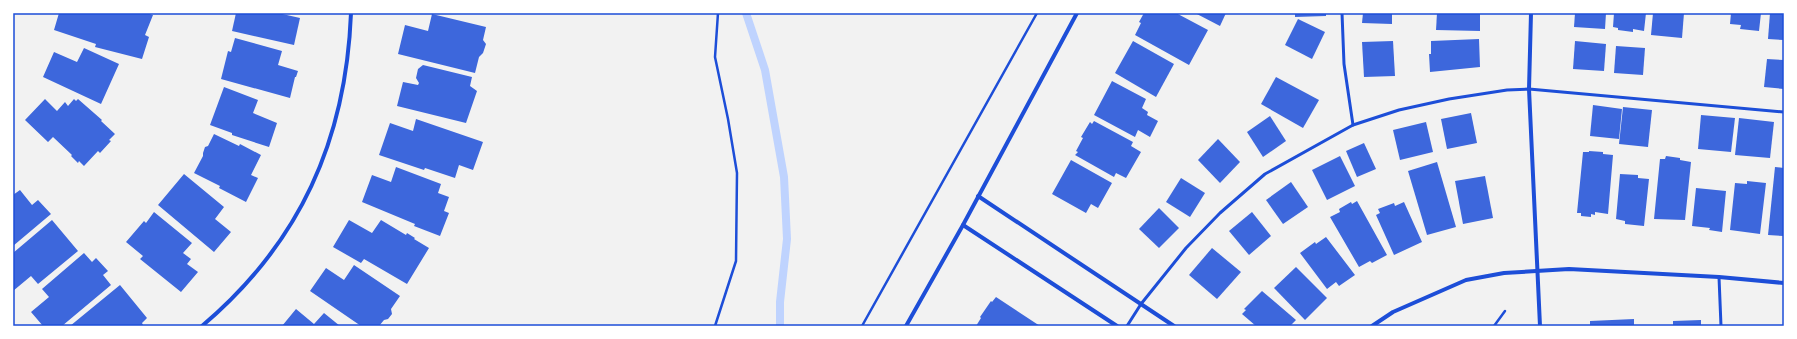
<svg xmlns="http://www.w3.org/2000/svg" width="1797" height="339" viewBox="0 0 1797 339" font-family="Manrope,sans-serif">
	<rect width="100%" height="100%" fill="#f2f2f2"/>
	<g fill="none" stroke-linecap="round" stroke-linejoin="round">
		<path stroke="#bfd3fe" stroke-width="8" d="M 746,13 L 765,70 L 784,177 L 787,239 L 780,302 L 780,326"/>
	</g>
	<g fill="#3d67dc">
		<path d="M 59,13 L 146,13 L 153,15 L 145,35 L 149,37 L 142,59 L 95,47 L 96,44 L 54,30 Z"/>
		<path d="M 236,13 L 278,13 L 300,18 L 294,45 L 232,31 Z"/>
		<path d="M 1144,13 L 1176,13 L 1208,30 L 1189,65 L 1135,35 L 1141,23 L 1139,22 Z"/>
		<path d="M 1195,13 L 1226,13 L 1220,26 Z"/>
		<path d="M 1295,13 L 1326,13 L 1326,16 L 1295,17 Z"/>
		<path d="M 1363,13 L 1392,13 L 1392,24 L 1362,23 Z"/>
		<path d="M 1437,13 L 1480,13 L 1480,31 L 1436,30 Z"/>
		<path d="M 1575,13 L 1606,13 L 1605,29 L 1574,27 Z"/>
		<path d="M 1614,13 L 1646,13 L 1644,31 L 1633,29 L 1633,32 L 1618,30 L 1618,28 L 1613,27 Z"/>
		<path d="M 1653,13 L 1684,13 L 1682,38 L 1651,35 Z"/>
		<path d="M 1731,13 L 1761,13 L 1759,31 L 1740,29 L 1741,25 L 1730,24 Z"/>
		<path d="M 1770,13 L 1784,13 L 1784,40 L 1768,39 Z"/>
		<path d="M 432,14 L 486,27 L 483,40 L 486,44 L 483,53 L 479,57 L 475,73 L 398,54 L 405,25 L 428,31 Z"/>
		<path d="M 1298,19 L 1325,32 L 1312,59 L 1285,45 Z"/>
		<path d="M 235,38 L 282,51 L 278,65 L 298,71 L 296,77 L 295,77 L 290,98 L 221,79 L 228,51 L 231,52 Z"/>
		<path d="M 1479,39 L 1480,67 L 1430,72 L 1429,54 L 1431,54 L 1431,41 Z"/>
		<path d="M 1133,41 L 1174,64 L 1156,97 L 1115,73 Z"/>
		<path d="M 1393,41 L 1395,76 L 1364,77 L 1362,42 Z"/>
		<path d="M 1575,41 L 1606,44 L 1604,71 L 1573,69 Z"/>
		<path d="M 1616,46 L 1645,48 L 1643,75 L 1614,73 Z"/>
		<path d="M 84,48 L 119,64 L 101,104 L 43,77 L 54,52 L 77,62 Z"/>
		<path d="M 1767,59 L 1784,60 L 1784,89 L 1764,87 Z"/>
		<path d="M 423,65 L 472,77 L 470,86 L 477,91 L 466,123 L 397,106 L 403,82 L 418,85 L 419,83 L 416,78 L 418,69 Z"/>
		<path d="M 1276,77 L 1319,100 L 1303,128 L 1261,104 Z"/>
		<path d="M 1112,81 L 1146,99 L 1142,108 L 1148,112 L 1147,115 L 1158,121 L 1150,137 L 1138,130 L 1135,137 L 1094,115 Z"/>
		<path d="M 224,87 L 258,100 L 253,113 L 277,123 L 269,147 L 232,135 L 232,133 L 210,125 Z"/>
		<path d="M 45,99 L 57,111 L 65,102 L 68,106 L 74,99 L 76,101 L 78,99 L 102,120 L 101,121 L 115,134 L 109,140 L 111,141 L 100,153 L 98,151 L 84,166 L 79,161 L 78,163 L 71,156 L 72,155 L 53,137 L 48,142 L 25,120 Z"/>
		<path d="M 1593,105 L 1622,109 L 1619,139 L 1590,136 Z"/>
		<path d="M 1623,107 L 1652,110 L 1648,147 L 1619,144 Z"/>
		<path d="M 1471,113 L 1477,143 L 1447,149 L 1441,119 Z"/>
		<path d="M 1701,115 L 1735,118 L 1731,152 L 1698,149 Z"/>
		<path d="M 1270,116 L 1286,141 L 1263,157 L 1247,132 Z"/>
		<path d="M 1739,118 L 1774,122 L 1770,158 L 1735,155 Z"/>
		<path d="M 416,119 L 483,142 L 473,170 L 459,165 L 455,178 L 425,168 L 424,170 L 379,155 L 390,123 L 413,131 Z"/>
		<path d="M 1094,121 L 1133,142 L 1131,146 L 1141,152 L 1126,178 L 1116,173 L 1114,177 L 1075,155 L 1078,152 L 1076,151 L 1083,138 L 1081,137 L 1090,122 L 1092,124 Z"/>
		<path d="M 1426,122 L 1433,152 L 1400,160 L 1393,130 Z"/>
		<path d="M 214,134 L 239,146 L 240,144 L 261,155 L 251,175 L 258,178 L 246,202 L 219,188 L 220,186 L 194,173 L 203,156 L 203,153 L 205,147 L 208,146 Z"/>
		<path d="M 1218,139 L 1240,162 L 1220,183 L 1198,160 Z"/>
		<path d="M 1364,143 L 1376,169 L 1357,177 L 1346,151 Z"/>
		<path d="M 1589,151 L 1603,152 L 1603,154 L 1613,155 L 1608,214 L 1595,212 L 1595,215 L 1591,214 L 1591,217 L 1581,216 L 1581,213 L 1577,213 L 1583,152 L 1589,152 Z"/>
		<path d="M 1340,156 L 1355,186 L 1327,200 L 1312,170 Z"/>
		<path d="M 1666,156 L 1680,158 L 1680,160 L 1691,162 L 1685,220 L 1654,219 L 1660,159 L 1665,159 Z"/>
		<path d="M 1071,160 L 1112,183 L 1098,208 L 1091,204 L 1086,213 L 1052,194 Z"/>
		<path d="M 1437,162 L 1456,227 L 1427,235 L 1408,171 Z"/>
		<path d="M 396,167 L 441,184 L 438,193 L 449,197 L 444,211 L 449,213 L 440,236 L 414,226 L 415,224 L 362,202 L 372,175 L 391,182 Z"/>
		<path d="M 1775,167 L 1784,168 L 1784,236 L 1768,235 Z"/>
		<path d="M 184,174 L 224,207 L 215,219 L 231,232 L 214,252 L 158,205 Z"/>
		<path d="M 1620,174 L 1638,175 L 1638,178 L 1649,179 L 1644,226 L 1625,224 L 1625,221 L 1616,219 Z"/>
		<path d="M 1485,176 L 1493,218 L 1463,224 L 1455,181 Z"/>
		<path d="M 1181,178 L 1205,193 L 1190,217 L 1166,202 Z"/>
		<path d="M 1747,181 L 1766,183 L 1760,234 L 1730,230 L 1735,183 L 1747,184 Z"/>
		<path d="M 1291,182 L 1308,207 L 1283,224 L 1266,200 Z"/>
		<path d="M 1696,188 L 1726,191 L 1722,232 L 1709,230 L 1710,228 L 1692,226 Z"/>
		<path d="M 20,190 L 32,205 L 38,200 L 51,214 L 13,246 L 13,195 Z"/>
		<path d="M 1357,201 L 1387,255 L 1372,263 L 1370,261 L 1359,267 L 1330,217 L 1340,212 L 1339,209 L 1351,202 L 1352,204 Z"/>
		<path d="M 1404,202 L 1422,242 L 1394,255 L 1376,215 L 1380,213 L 1378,209 L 1394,203 L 1395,206 Z"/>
		<path d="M 1159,208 L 1179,228 L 1159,248 L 1139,229 Z"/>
		<path d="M 154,212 L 192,243 L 183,253 L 191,259 L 187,264 L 198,272 L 181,292 L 140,259 L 143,256 L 126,242 L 144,221 L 146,223 Z"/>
		<path d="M 1252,212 L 1271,236 L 1249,255 L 1229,231 Z"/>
		<path d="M 52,220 L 78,251 L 38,284 L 31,276 L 13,291 L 13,253 Z"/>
		<path d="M 349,220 L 372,233 L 381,220 L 406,235 L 407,233 L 415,238 L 414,239 L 429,248 L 407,284 L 364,259 L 361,263 L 333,247 Z"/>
		<path d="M 1326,237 L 1355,275 L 1339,286 L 1336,282 L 1327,289 L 1300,253 L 1315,242 L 1316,244 Z"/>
		<path d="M 1212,248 L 1241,272 L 1217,299 L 1189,275 Z"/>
		<path d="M 84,253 L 92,262 L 96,258 L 108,271 L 103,275 L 111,285 L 62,326 L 43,326 L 31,312 L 49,297 L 42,289 Z"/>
		<path d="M 354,265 L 400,296 L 391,309 L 392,314 L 388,319 L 384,320 L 379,326 L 361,326 L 310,291 L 326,268 L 344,280 Z"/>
		<path d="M 1296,267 L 1327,298 L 1305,320 L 1274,288 Z"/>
		<path d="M 120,285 L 147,318 L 142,323 L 143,325 L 142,326 L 70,326 Z"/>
		<path d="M 1262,291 L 1296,320 L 1290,326 L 1256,326 L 1242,314 L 1246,310 L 1244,309 Z"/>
		<path d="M 996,297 L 1040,326 L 976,326 L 981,318 L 980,317 L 991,301 L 992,302 Z"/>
		<path d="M 296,309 L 314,324 L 324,313 L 340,326 L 282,326 Z"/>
		<path d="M 1634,319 L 1634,326 L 1590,326 L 1590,321 Z"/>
		<path d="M 1701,320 L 1701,326 L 1673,326 L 1673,321 Z"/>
	</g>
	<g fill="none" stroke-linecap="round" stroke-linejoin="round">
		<g stroke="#1d4ed8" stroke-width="2.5">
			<path d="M 715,326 L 736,261 L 737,173 L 728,119 L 715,57 L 718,13"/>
			<path d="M 862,326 L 1037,13"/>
			<path d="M 1494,326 L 1505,311"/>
		</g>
		<g stroke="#1d4ed8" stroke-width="3">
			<path d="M 1342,13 L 1344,64 L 1353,125"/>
			<path d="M 1719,277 L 1721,326"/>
			<path d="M 1127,326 L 1141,304 L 1186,248 L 1220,213 L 1265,174 L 1353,125 L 1399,110 L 1449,99 L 1507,90 L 1529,89 L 1784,112"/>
		</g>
		<g stroke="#1d4ed8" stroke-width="4">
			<path d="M 1531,13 L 1529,89 L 1540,326"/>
			<path d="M 978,196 L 1174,326"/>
			<path d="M 963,225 L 1117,326"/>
			<path d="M 202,326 C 300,243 346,140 351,13"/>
			<path d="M 906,326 L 963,225 L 1077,13"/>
			<path d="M 1372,326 L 1393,312 L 1466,280 L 1504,273 L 1569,269 L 1719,277 L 1784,283"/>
		</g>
	</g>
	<rect width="1797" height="339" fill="none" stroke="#ffffff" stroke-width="28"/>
	<rect x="14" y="14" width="1769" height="311" fill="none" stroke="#1d4ed8" stroke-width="1.5"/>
</svg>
